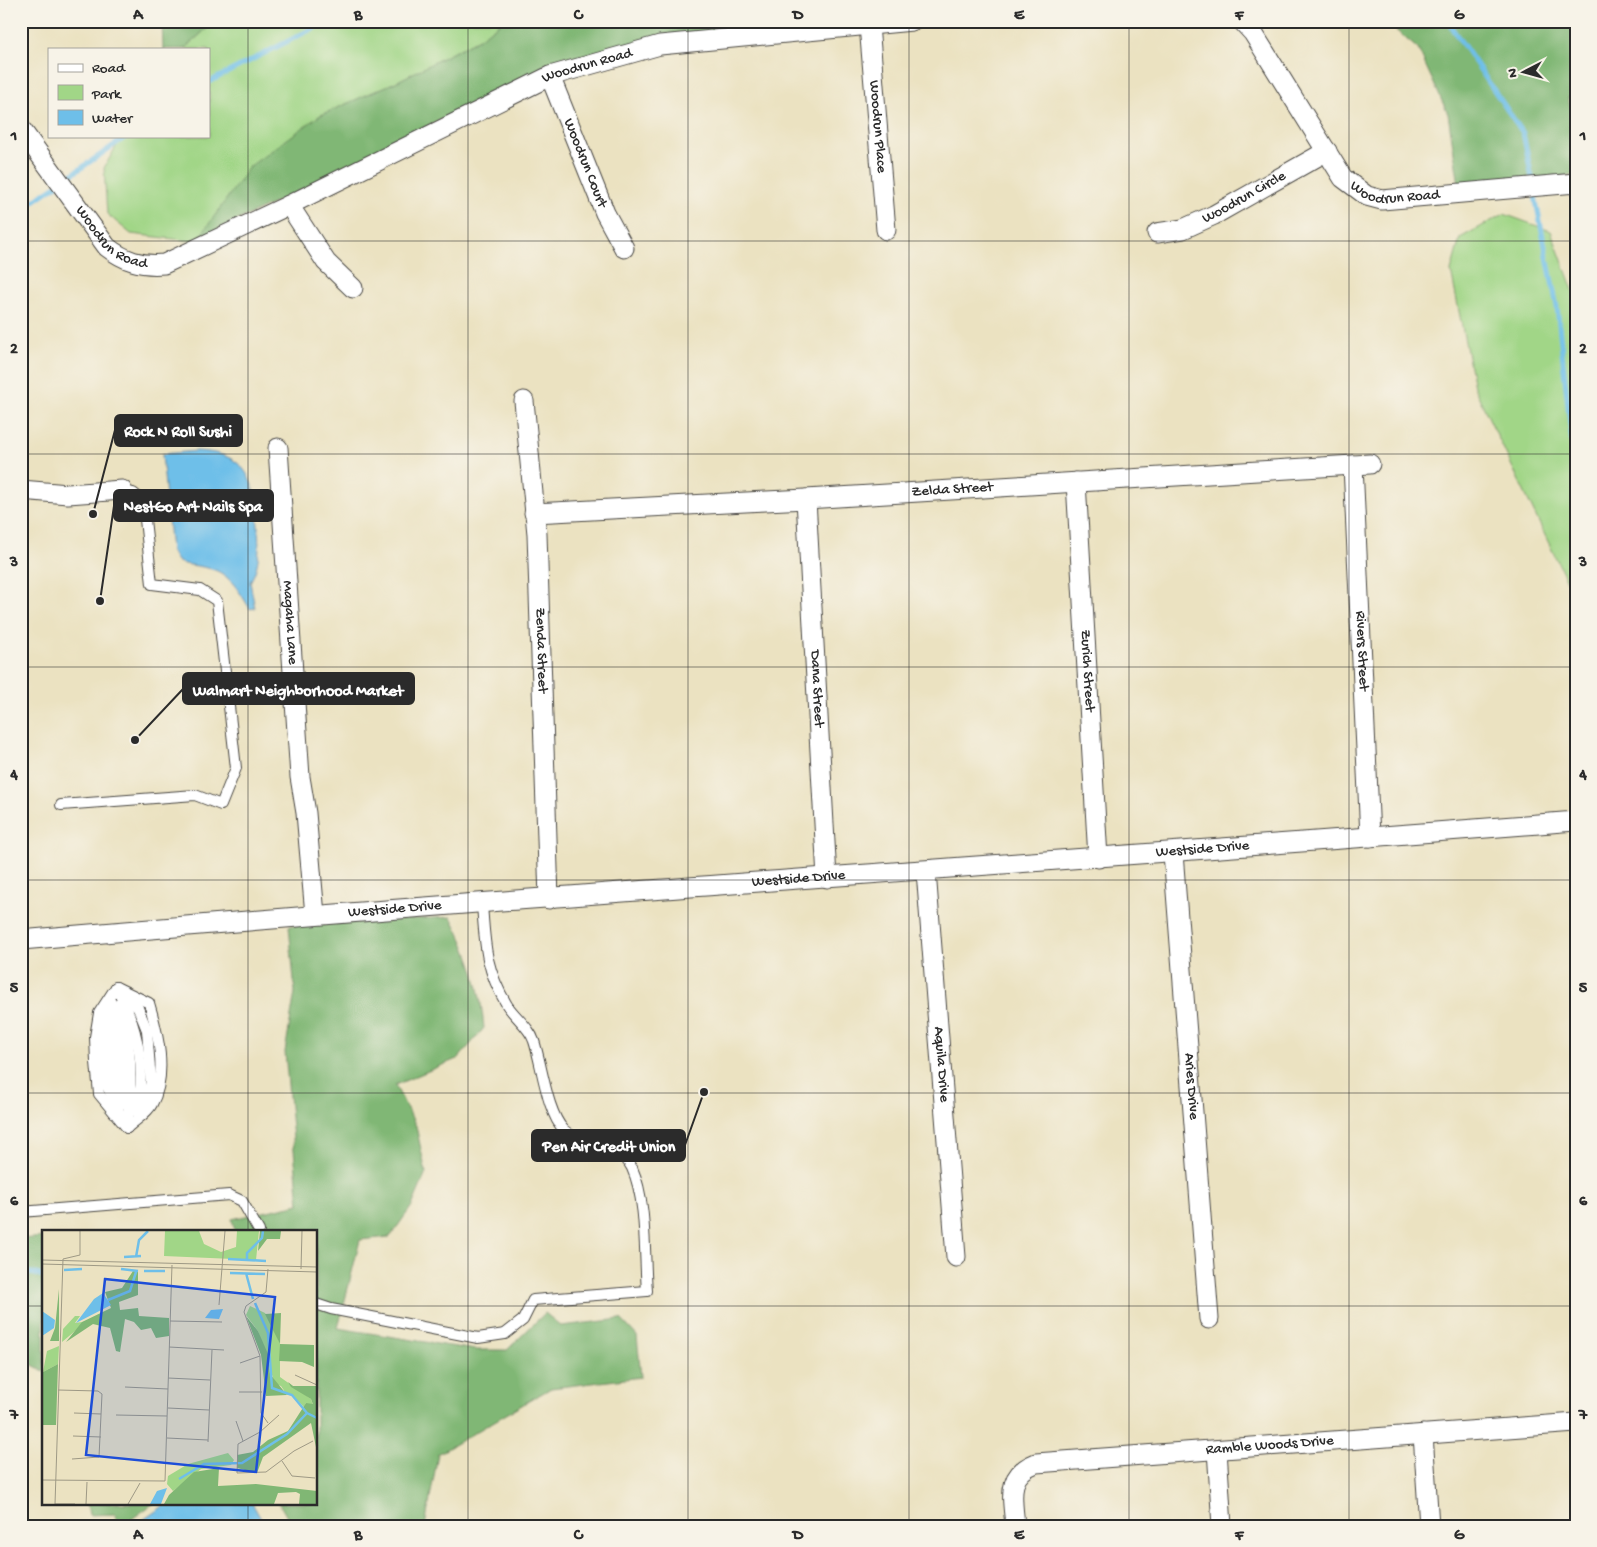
<svg xmlns="http://www.w3.org/2000/svg" width="1597" height="1547" viewBox="0 0 1597 1547" font-family="'Gochi Hand',sans-serif">
	<rect width="100%" height="100%" fill="#f7f3e8"/>
	<filter id="ink" filterUnits="userSpaceOnUse"><feTurbulence type="fractalNoise" baseFrequency=".02" numOctaves="2"/><feDisplacementMap in="SourceGraphic" scale="10" xChannelSelector="R" yChannelSelector="G"/><feConvolveMatrix kernelMatrix="1 2 1 2 8 2 1 2 1" color-interpolation-filters="sRGB"/></filter>
	<filter id="wash" filterUnits="userSpaceOnUse"><feTurbulence type="fractalNoise" baseFrequency=".0096" numOctaves="4" result="noise"/><feDisplacementMap in="SourceGraphic" scale="20" xChannelSelector="R" yChannelSelector="G"/><feGaussianBlur stdDeviation="1.12" result="paint"/><feColorMatrix in="noise" values="0 0 0 0 0 0 0 0 0 0 0 0 0 0 0 0 0 1.4 0 .05"/><feComposite in="paint" operator="in"/></filter>
	<g filter="url(#wash)">
		<rect width="100%" height="100%" fill="#ebe2c1"/>
		<g fill="#a1d687" stroke="#668059">
			<path d="M 215,21 L 503,21 L 479,39 L 398,81 L 319,116 L 199,238 L 191,241 L 131,234 L 107,214 L 104,168 L 122,136 L 209,136 L 209,49 L 184,49 Z"/>
			<path d="M 1504,214 L 1551,231 L 1576,298 L 1576,600 L 1474,387 L 1451,271 L 1460,238 Z"/>
		</g>
		<g fill="#80b774" stroke="#567150">
			<path d="M 162,21 L 215,21 L 184,49 L 163,49 Z"/>
			<path d="M 503,21 L 804,21 L 556,65 L 538,71 L 285,198 L 199,238 L 249,167 L 319,116 L 398,81 L 479,39 Z"/>
			<path d="M 1385,21 L 1576,21 L 1576,90 L 1568,98 L 1576,125 L 1576,175 L 1459,185 L 1448,114 L 1418,49 Z"/>
			<path d="M 451,917 C 471,955 480,985 484,1028 L 459,1058 L 395,1085 L 416,1126 L 426,1173 L 412,1206 L 390,1237 L 360,1240 L 338,1328 L 475,1350 L 507,1350 L 545,1313 L 561,1326 L 621,1319 L 637,1336 L 641,1377 L 551,1388 L 438,1454 L 425,1526 L 292,1526 L 279,1503 L 316,1503 L 316,1231 L 235,1231 L 232,1219 L 299,1204 L 285,1052 L 295,992 L 289,926 Z"/>
			<path d="M 44,1237 L 44,1371 L 21,1359 L 21,1239 Z"/>
			<path d="M 87,1503 L 154,1503 L 122,1526 L 117,1526 L 116,1514 L 89,1515 Z"/>
		</g>
		<g fill="#6ebfe9" stroke="#4c758a">
			<path d="M 197,451 C 249,453 255,481 258,526 C 259,546 261,564 250,582 L 255,608 L 250,609 C 242,596 235,582 221,573 C 208,565 183,566 177,561 C 175,559 173,554 171,551 L 162,454 Z"/>
			<path d="M 168,1503 L 252,1503 L 265,1526 L 134,1526 Z"/>
		</g>
		<g fill="none" stroke-linecap="round" stroke-linejoin="round">
			<g stroke="#6ebfe9" stroke-width="5">
				<path d="M 1447,21 L 1523,133 L 1533,183"/>
				<path d="M 209,82 L 327,21"/>
				<path d="M 64,180 L 127,136"/>
				<path d="M 1534,191 L 1557,307 L 1576,478"/>
				<path d="M 21,210 L 57,185"/>
				<path d="M 21,1271 L 44,1276"/>
			</g>
		</g>
	</g>
	<g filter="url(#ink)">
		<g fill="none" stroke-linecap="round" stroke-linejoin="round">
			<defs>
				<g id="lane">
					<path d="M 61,805 L 195,795 L 221,805 L 236,768 L 217,601 L 200,590 L 152,584 L 143,501 L 133,493 L 122,490"/>
					<path d="M 116,987 L 149,1003 C 158,1033 168,1074 152,1104 C 148,1113 134,1121 127,1128"/>
					<path d="M 116,987 L 99,1013 L 95,1037 L 96,1062 L 99,1094 L 127,1128"/>
					<path d="M 123,994 L 138,1008 L 147,1030 L 151,1082 L 145,1103 L 138,1113"/>
					<path d="M 120,995 C 137,1025 149,1078 134,1111"/>
					<path d="M 111,1002 L 103,1037 L 107,1086 L 120,1113"/>
					<path d="M 120,1003 C 132,1050 133,1080 127,1128"/>
					<path d="M 114,1008 C 111,1038 111,1071 119,1100"/>
					<path d="M 118,1017 L 125,1104"/>
					<path d="M 21,1212 L 229,1195 L 242,1201 L 259,1231"/>
					<path d="M 316,1304 L 331,1309 L 478,1338 L 505,1334 L 523,1320 L 533,1300 L 647,1291 C 644,1253 647,1201 632,1168 C 619,1141 583,1148 564,1130 C 547,1113 542,1065 534,1041 C 530,1028 515,1017 507,1005 C 485,968 485,945 482,904"/>
				</g>
				<g id="street">
					<path id="s1" d="M 1242,21 L 1253,33 L 1343,178 L 1367,196 L 1382,200 L 1576,183"/>
					<path id="s2" d="M 869,25 L 886,230"/>
					<path id="s3" d="M 550,76 L 605,213 L 624,248"/>
					<path id="s4" d="M 21,129 L 107,247 C 125,261 141,266 164,264 L 289,205 L 550,76 L 660,45 L 912,21"/>
					<path d="M 289,205 L 326,262 L 353,288"/>
					<path id="s5" d="M 1157,233 L 1183,229 L 1214,215 L 1327,151"/>
					<path id="s6" d="M 524,401 L 537,534 L 549,899"/>
					<path id="s7" d="M 278,448 L 300,777 L 306,813 L 315,915"/>
					<path id="s8" d="M 1353,465 L 1370,837"/>
					<path id="s9" d="M 1076,482 L 1098,858"/>
					<path d="M 21,490 L 68,494 L 122,490"/>
					<path id="s10" d="M 806,499 L 827,878"/>
					<path id="s11" d="M 534,513 L 806,499 L 1370,464"/>
					<path id="s12" d="M 1173,853 L 1209,1319"/>
					<path id="s13" d="M 926,871 L 956,1257"/>
					<path id="s14" d="M 21,940 C 539,895 1058,862 1576,821"/>
					<path d="M 1423,1434 L 1429,1526"/>
					<path d="M 1217,1450 L 1222,1526"/>
					<path id="s15" d="M 1015,1526 C 1013,1499 1005,1475 1036,1463 L 1576,1423"/>
				</g>
			</defs>
			<use href="#lane" stroke="#484642" stroke-width="12"/>
			<use href="#street" stroke="#484642" stroke-width="21"/>
			<use href="#lane" stroke="#fff" stroke-width="10"/>
			<use href="#street" stroke="#fff" stroke-width="19"/>
		</g>
	</g>
	<path fill="none" stroke="#2b2b2b" stroke-width="1" stroke-opacity="0.55" d="M 248,21 L 248,1231M 468,21 L 468,1526M 688,21 L 688,1526M 909,21 L 909,1526M 1129,21 L 1129,1526M 1349,21 L 1349,1526M 21,241 L 1576,241M 21,454 L 1576,454M 21,667 L 1576,667M 21,880 L 1576,880M 21,1093 L 1576,1093M 21,1306 L 44,1306M 316,1306 L 1576,1306M 248,1503 L 248,1526"/>
	<g text-anchor="middle" dominant-baseline="central" stroke-width="4.5" stroke-linejoin="round" paint-order="stroke">
		<g font-size="15" fill="#2b2b2b" stroke="#f7f3e8">
			<text stroke="none"><textPath href="#s4" startOffset="675">Woodrun Road</textPath></text>
			<text stroke="none"><textPath href="#s2" startOffset="102">Woodrun Place</textPath></text>
			<text stroke="none"><textPath href="#s3" startOffset="94">Woodrun Court</textPath></text>
			<text stroke="none"><textPath href="#s1" startOffset="244">Woodrun Road</textPath></text>
			<text stroke="none"><textPath href="#s5" startOffset="95">Woodrun Circle</textPath></text>
			<text stroke="none"><textPath href="#s4" startOffset="144">Woodrun Road</textPath></text>
			<text stroke="none"><textPath href="#s11" startOffset="419">Zelda Street</textPath></text>
			<text stroke="none"><textPath href="#s7" startOffset="175">Magaha Lane</textPath></text>
			<text stroke="none"><textPath href="#s6" startOffset="250">Zenda Street</textPath></text>
			<text stroke="none"><textPath href="#s8" startOffset="186">Rivers Street</textPath></text>
			<text stroke="none"><textPath href="#s9" startOffset="189">Zurich Street</textPath></text>
			<text stroke="none"><textPath href="#s10" startOffset="190">Dana Street</textPath></text>
			<text stroke="none"><textPath href="#s14" startOffset="1185">Westside Drive</textPath></text>
			<text stroke="none"><textPath href="#s14" startOffset="780">Westside Drive</textPath></text>
			<text stroke="none"><textPath href="#s14" startOffset="375">Westside Drive</textPath></text>
			<text stroke="none"><textPath href="#s13" startOffset="194">Aquila Drive</textPath></text>
			<text stroke="none"><textPath href="#s12" startOffset="234">Aries Drive</textPath></text>
			<text stroke="none"><textPath href="#s15" startOffset="308">Ramble Woods Drive</textPath></text>
		</g>
	</g>
	<g transform="translate(42 1230)">
		<rect width="275" height="275" fill="#ebe2c1"/>
		<path d="M 123,1 L 157,1 L 162,14 L 179,22 L 194,17 L 195,1 L 217,1 L 214,30 L 122,26 ZM 208,76 L 223,83 L 230,94 L 238,114 L 238,147 L 269,169 L 273,181 L 264,173 L 262,177 L 250,165 L 245,165 L 239,156 L 233,154 L 216,101 L 204,85 ZM 33,86 L 38,86 L 33,93 L 40,92 L 39,96 L 20,112 L 21,99 ZM 17,116 L 16,134 L 1,142 L 5,121 ZM 186,223 L 192,230 L 189,235 L 159,239 L 131,261 L 125,254 L 126,246 L 146,234 Z" fill="#a1d687"/>
		<path d="M 218,1 L 239,1 L 238,9 L 225,9 L 216,21 ZM 91,41 L 96,41 L 96,65 L 77,72 L 78,80 L 96,78 L 97,86 L 127,88 L 127,106 L 114,108 L 109,98 L 99,100 L 92,92 L 83,89 L 78,122 L 74,121 L 68,98 L 55,95 L 51,94 L 24,112 L 40,92 L 69,78 L 63,62 L 80,58 ZM 17,59 L 17,111 L 8,111 L 13,98 ZM 239,83 L 238,114 L 272,115 L 272,137 L 260,132 L 237,131 L 238,114 L 223,84 ZM 204,86 L 216,101 L 226,124 L 228,144 L 245,165 L 224,166 L 219,125 ZM 16,134 L 14,195 L 0,195 L 1,142 ZM 246,152 L 251,156 L 275,156 L 275,222 L 269,193 L 221,227 L 215,243 L 195,238 L 195,225 L 211,222 L 226,210 L 246,201 L 264,173 L 271,174 L 273,180 L 269,169 L 249,157 ZM 177,238 L 176,256 L 214,254 L 275,261 L 275,274 L 257,274 L 258,264 L 254,262 L 236,263 L 232,274 L 122,274 L 127,265 L 152,242 Z" fill="#80b774"/>
		<path d="M 61,63 L 69,75 L 34,93 L 52,69 ZM 181,79 L 177,89 L 163,88 L 169,80 ZM 0,81 L 13,90 L 12,98 L 0,106 ZM 125,258 L 119,274 L 108,274 L 115,261 Z" fill="#6ebfe9"/>
		<path fill="none" stroke="#6ebfe9" stroke-width="2.5" d="M 82,27 L 99,26M 94,27 L 97,10 L 106,1M 186,29 L 224,31M 205,30 L 205,23 L 220,8 L 221,1M 79,39 L 96,41M 22,40 L 40,39M 102,41 L 123,41M 188,43 L 223,44M 204,43 L 211,69M 66,70 L 88,61 L 94,42M 213,73 L 226,103 L 230,158 L 250,165 L 265,183 L 275,188M 137,249 L 162,234 L 200,233 L 245,204 L 265,183"/>
		<path fill="none" stroke="#9e9985" stroke-width="1" d="M 0,30 L 275,37M 0,34 L 275,42M 226,39 L 224,62 L 204,76 L 202,82 L 218,126 L 219,183 L 226,193M 259,39 L 260,1M 177,75 L 183,1M 128,91 L 180,92M 127,117 L 182,120M 198,133 L 218,126M 253,145 L 275,155M 126,148 L 168,150M 83,157 L 126,159M 16,160 L 56,161 L 60,164 L 57,227 L 30,229M 197,162 L 220,162M 126,178 L 167,180M 32,183 L 59,184M 74,185 L 125,186M 237,185 L 218,202 L 196,214 L 195,243 L 224,242 L 252,221 L 271,211M 194,191 L 201,211M 31,206 L 59,207M 125,208 L 166,210M 166,212 L 170,120M 240,231 L 250,246 L 273,248M 0,250 L 123,251 L 130,35M 13,274 L 21,29 L 38,25 L 38,1M 13,274 L 33,274M 44,274 L 45,252M 86,274 L 98,253"/>
		<path fill="#1d4ed8" fill-opacity="0.15" stroke="#1d4ed8" stroke-width="2.5" d="M 63,49 L 233,67 L 214,242 L 44,225 Z"/>
		<rect width="275" height="275" fill="none" stroke="#2b2b2b" stroke-width="2.5"/>
	</g>
	<path fill="none" stroke="#2b2b2b" stroke-width="2" d="M93 514L115 430M100 601L114 506M135 740L183 689M704 1092L685 1145"/>
	<g fill="#2b2b2b" stroke="#f7f3e8" stroke-width="2">
		<circle cx="93" cy="514" r="5"/>
		<circle cx="100" cy="601" r="5"/>
		<circle cx="135" cy="740" r="5"/>
		<circle cx="704" cy="1092" r="5"/>
	</g>
	<g fill="#2b2b2b" stroke="#2b2b2b" stroke-width="2">
		<rect x="115" y="415" width="127" height="31" rx="5"/>
		<rect x="114" y="490" width="159" height="31" rx="5"/>
		<rect x="183" y="673" width="231" height="31" rx="5"/>
		<rect x="532" y="1130" width="153" height="31" rx="5"/>
	</g>
	<g font-size="16" text-anchor="middle" font-weight="bold" fill="#fff">
		<text x="178" y="436">Rock N Roll Sushi</text>
		<text x="193" y="511">NestGo Art Nails Spa</text>
		<text x="298" y="695">Walmart Neighborhood Market</text>
		<text x="609" y="1151">Pen Air Credit Union</text>
	</g>
	<rect width="1597" height="1547" fill="none" stroke="#f7f3e8" stroke-width="55"/>
	<rect x="48" y="48" width="162" height="90" fill="#f7f3e8" stroke="#a5a39c"/>
	<rect x="58" y="64" width="25" height="8" fill="#ffffff" stroke="#a5a39c"/>
	<text x="92" y="72" font-size="15" fill="#2b2b2b">Road</text>
	<rect x="58" y="85" width="25" height="15" fill="#a1d687" stroke="#a5a39c"/>
	<text x="92" y="98" font-size="15" fill="#2b2b2b">Park</text>
	<rect x="58" y="110" width="25" height="15" fill="#6ebfe9" stroke="#a5a39c"/>
	<text x="92" y="122" font-size="15" fill="#2b2b2b">Water</text>
	<g transform="translate(1524 72) rotate(264)" stroke="#f7f3e8" stroke-width="4" paint-order="stroke">
	<path d="M0-4L9 19L0 12L-9 19Z" fill="#2b2b2b"/>
	<text y="-8" font-size="14" font-weight="bold" text-anchor="middle" fill="#2b2b2b">N</text>
	</g>
	<rect x="28" y="28" width="1542" height="1492" fill="none" stroke="#2b2b2b" stroke-width="2"/>
	<g font-size="16" text-anchor="middle" font-weight="bold" fill="#2b2b2b">
		<text x="138" y="19">A</text>
		<text x="358" y="19">B</text>
		<text x="578" y="19">C</text>
		<text x="798" y="19">D</text>
		<text x="1019" y="19">E</text>
		<text x="1239" y="19">F</text>
		<text x="1459" y="19">G</text>
		<text x="14" y="140">1</text>
		<text x="1583" y="140">1</text>
		<text x="14" y="353">2</text>
		<text x="1583" y="353">2</text>
		<text x="14" y="566">3</text>
		<text x="1583" y="566">3</text>
		<text x="14" y="779">4</text>
		<text x="1583" y="779">4</text>
		<text x="14" y="992">5</text>
		<text x="1583" y="992">5</text>
		<text x="14" y="1205">6</text>
		<text x="1583" y="1205">6</text>
		<text x="14" y="1419">7</text>
		<text x="1583" y="1419">7</text>
		<text x="138" y="1539">A</text>
		<text x="358" y="1539">B</text>
		<text x="578" y="1539">C</text>
		<text x="798" y="1539">D</text>
		<text x="1019" y="1539">E</text>
		<text x="1239" y="1539">F</text>
		<text x="1459" y="1539">G</text>
	</g>
</svg>
